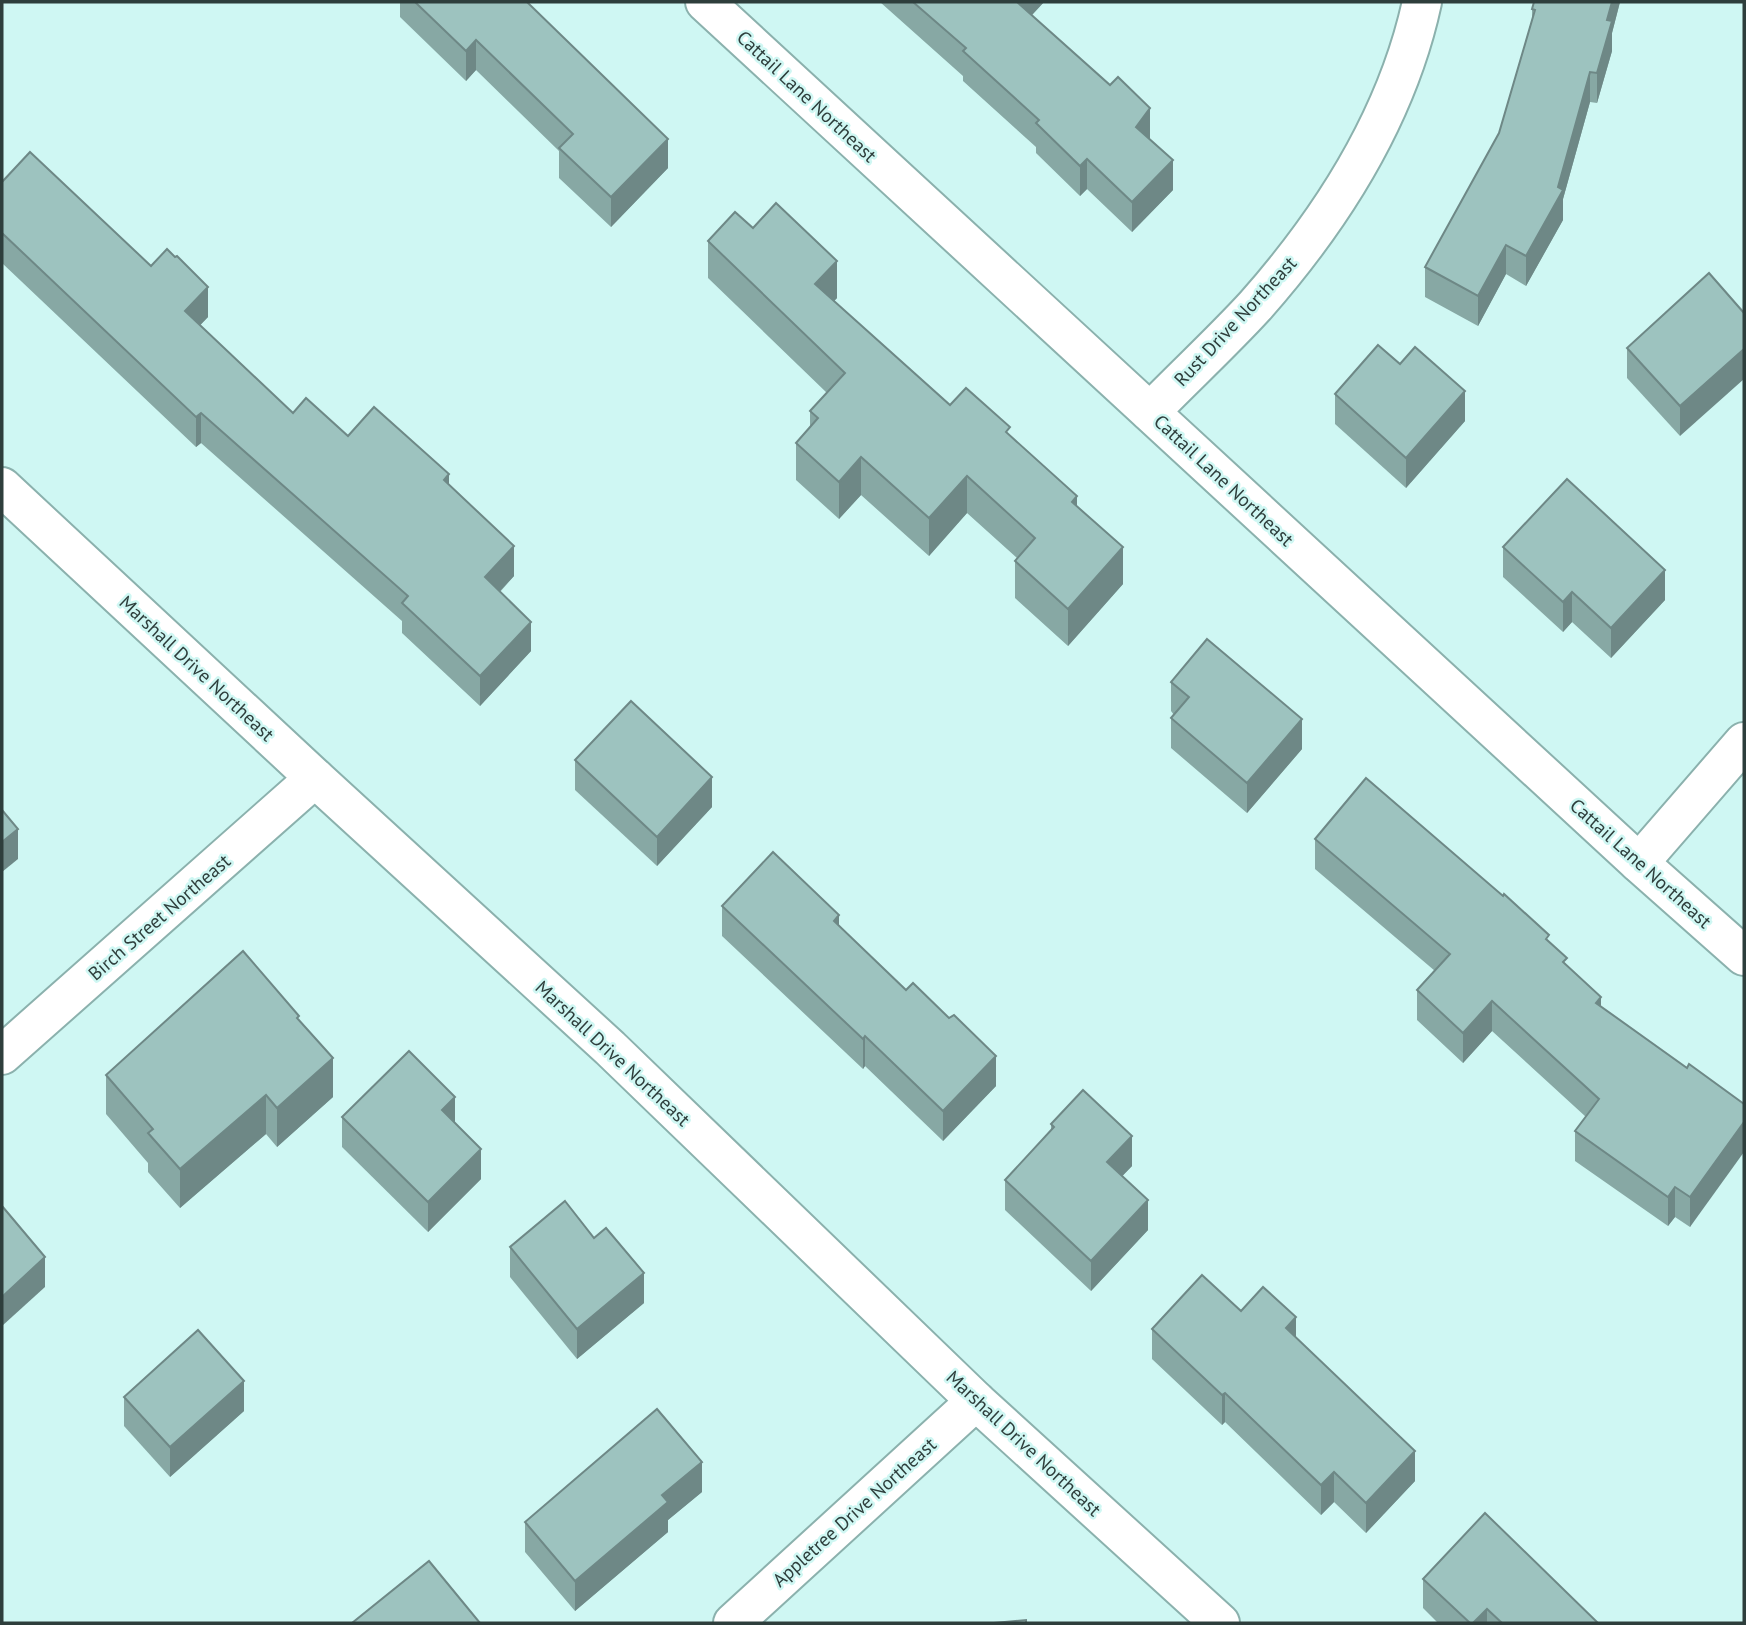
<svg xmlns="http://www.w3.org/2000/svg" width="1746" height="1625" viewBox="0 0 1746 1625" font-family="'PT Sans',sans-serif">
	<rect width="100%" height="100%" fill="#cff7f3"/>
	<g fill="none" stroke-linecap="round" stroke-linejoin="round">
		<defs>
			<g id="minor">
				<path d="M 705,2 L 1639,863 L 1744,956"/>
				<path d="M 1150,412 C 1185,376 1222,342 1255,306 C 1332,219 1397,117 1422,2"/>
				<path d="M 2,487 L 315,778 L 610,1048 L 976,1401 L 1220,1623"/>
				<path d="M 1639,863 L 1744,742"/>
				<path d="M 2,1055 L 315,778"/>
				<path d="M 733,1623 L 976,1401"/>
			</g>
		</defs>
		<use href="#minor" stroke="#8bb1ad" stroke-width="42"/>
		<use href="#minor" stroke="#fff" stroke-width="38"/>
	</g>
	<g fill="#87a8a4">
		<path d="M 400,2 L 527,2 L 668,168 L 611,227 L 559,178 L 559,151 L 476,70 L 466,81 L 400,17 Z"/>
		<path d="M 880,2 L 1044,2 L 1032,15 L 1150,138 L 1149,139 L 1173,190 L 1132,232 L 1087,189 L 1080,196 L 1036,153 L 1036,147 L 963,81 L 963,76 Z"/>
		<path d="M 1534,2 L 1620,2 L 1612,33 L 1612,51 L 1597,103 L 1590,102 L 1563,199 L 1563,220 L 1526,286 L 1506,274 L 1478,326 L 1425,297 L 1425,267 L 1499,133 L 1532,19 L 1532,9 Z"/>
		<path d="M 2,182 L 208,317 L 200,325 L 293,413 L 348,436 L 449,485 L 514,576 L 500,592 L 531,651 L 480,706 L 402,633 L 402,621 L 201,443 L 196,447 L 2,263 Z"/>
		<path d="M 753,228 L 837,298 L 834,301 L 950,405 L 1010,436 L 1077,506 L 1123,584 L 1068,646 L 1015,598 L 1015,561 L 1017,558 L 967,513 L 929,556 L 861,495 L 839,519 L 796,480 L 796,443 L 810,427 L 810,411 L 827,393 L 708,278 L 708,241 Z"/>
		<path d="M 1709,273 L 1680,436 L 1627,378 L 1627,348 Z"/>
		<path d="M 1400,364 L 1465,421 L 1406,488 L 1335,424 L 1335,394 Z"/>
		<path d="M 1503,547 L 1665,600 L 1611,658 L 1572,622 L 1563,632 L 1503,577 Z"/>
		<path d="M 1171,682 L 1302,749 L 1247,813 L 1171,748 L 1171,718 L 1174,715 L 1171,711 Z"/>
		<path d="M 575,760 L 712,807 L 657,866 L 575,790 Z"/>
		<path d="M 1315,839 L 1549,942 L 1567,966 L 1601,1007 L 1687,1068 L 1744,1104 L 1690,1227 L 1675,1217 L 1668,1226 L 1575,1161 L 1575,1131 L 1586,1117 L 1492,1031 L 1463,1063 L 1417,1020 L 1417,990 L 1435,971 L 1315,869 Z"/>
		<path d="M 722,906 L 839,925 L 996,1086 L 943,1141 L 865,1066 L 863,1069 L 722,936 Z"/>
		<path d="M 299,1020 L 333,1097 L 277,1147 L 266,1134 L 180,1208 L 148,1172 L 148,1163 L 106,1114 L 106,1075 Z"/>
		<path d="M 342,1117 L 455,1123 L 481,1179 L 428,1232 L 342,1147 Z"/>
		<path d="M 1051,1124 L 1132,1166 L 1122,1176 L 1148,1230 L 1091,1291 L 1005,1210 L 1005,1180 L 1051,1131 Z"/>
		<path d="M 510,1247 L 644,1303 L 577,1359 L 510,1277 Z"/>
		<path d="M 1241,1311 L 1296,1337 L 1415,1481 L 1366,1533 L 1334,1502 L 1321,1515 L 1225,1422 L 1222,1425 L 1152,1359 L 1152,1329 Z"/>
		<path d="M 124,1397 L 244,1411 L 170,1477 L 124,1426 Z"/>
		<path d="M 702,1492 L 668,1520 L 668,1532 L 575,1611 L 525,1552 L 525,1522 Z"/>
		<path d="M 1423,1579 L 1598,1623 L 1438,1623 L 1423,1608 Z"/>
	</g>
	<g fill="#6e8886">
		<path d="M 1017,2 L 1044,2 L 1017,31 Z"/>
		<path d="M 1612,2 L 1620,2 L 1612,33 L 1612,51 L 1597,103 L 1597,73 L 1607,20 Z"/>
		<path d="M 476,40 L 476,70 L 466,81 L 466,51 Z"/>
		<path d="M 1590,72 L 1590,102 L 1563,199 L 1563,220 L 1526,286 L 1526,256 L 1558,187 Z"/>
		<path d="M 1150,108 L 1150,138 L 1136,157 L 1136,127 Z"/>
		<path d="M 668,139 L 668,168 L 611,227 L 611,197 Z"/>
		<path d="M 1087,159 L 1087,189 L 1080,196 L 1080,166 Z"/>
		<path d="M 1173,160 L 1173,190 L 1132,232 L 1132,202 Z"/>
		<path d="M 1506,245 L 1506,274 L 1478,326 L 1478,296 Z"/>
		<path d="M 837,261 L 837,298 L 815,321 L 815,284 Z"/>
		<path d="M 208,287 L 208,317 L 185,341 L 185,311 Z"/>
		<path d="M 1744,349 L 1744,379 L 1680,436 L 1680,406 Z"/>
		<path d="M 1465,391 L 1465,421 L 1406,488 L 1406,458 Z"/>
		<path d="M 201,413 L 201,443 L 196,447 L 196,417 Z"/>
		<path d="M 861,457 L 861,495 L 839,519 L 839,482 Z"/>
		<path d="M 449,474 L 449,504 L 444,480 Z"/>
		<path d="M 967,476 L 967,513 L 929,556 L 929,518 Z"/>
		<path d="M 1077,496 L 1077,533 L 1072,502 Z"/>
		<path d="M 514,546 L 514,576 L 485,607 L 485,577 Z"/>
		<path d="M 1123,547 L 1123,584 L 1068,646 L 1068,609 Z"/>
		<path d="M 1665,570 L 1665,600 L 1611,658 L 1611,628 Z"/>
		<path d="M 1572,592 L 1572,622 L 1563,632 L 1563,602 Z"/>
		<path d="M 531,622 L 531,651 L 480,706 L 480,676 Z"/>
		<path d="M 1302,719 L 1302,749 L 1247,813 L 1247,783 Z"/>
		<path d="M 712,777 L 712,807 L 657,866 L 657,837 Z"/>
		<path d="M 18,829 L 18,859 L 2,872 L 2,842 Z"/>
		<path d="M 839,915 L 839,945 L 834,921 Z"/>
		<path d="M 1601,997 L 1601,1027 L 1596,1003 Z"/>
		<path d="M 1492,1001 L 1492,1031 L 1463,1063 L 1463,1033 Z"/>
		<path d="M 865,1036 L 865,1066 L 863,1069 L 863,1039 Z"/>
		<path d="M 996,1056 L 996,1086 L 943,1141 L 943,1111 Z"/>
		<path d="M 333,1058 L 333,1097 L 277,1147 L 277,1108 Z"/>
		<path d="M 266,1095 L 266,1134 L 180,1208 L 180,1169 Z"/>
		<path d="M 455,1097 L 455,1127 L 442,1110 Z"/>
		<path d="M 1744,1122 L 1744,1152 L 1690,1227 L 1690,1197 Z"/>
		<path d="M 1132,1136 L 1132,1166 L 1107,1192 L 1107,1162 Z"/>
		<path d="M 481,1149 L 481,1179 L 428,1232 L 428,1202 Z"/>
		<path d="M 1675,1187 L 1675,1217 L 1668,1226 L 1668,1197 Z"/>
		<path d="M 1148,1200 L 1148,1230 L 1091,1291 L 1091,1261 Z"/>
		<path d="M 45,1257 L 45,1287 L 2,1326 L 2,1297 Z"/>
		<path d="M 644,1273 L 644,1303 L 577,1359 L 577,1329 Z"/>
		<path d="M 1296,1317 L 1296,1347 L 1286,1328 Z"/>
		<path d="M 244,1381 L 244,1411 L 170,1477 L 170,1447 Z"/>
		<path d="M 1225,1393 L 1225,1422 L 1222,1425 L 1222,1395 Z"/>
		<path d="M 1415,1451 L 1415,1481 L 1366,1533 L 1366,1503 Z"/>
		<path d="M 702,1462 L 702,1492 L 668,1520 L 668,1532 L 575,1611 L 575,1581 L 662,1495 Z"/>
		<path d="M 1334,1472 L 1334,1502 L 1321,1515 L 1321,1485 Z"/>
		<path d="M 1487,1609 L 1487,1623 L 1473,1623 Z"/>
	</g>
	<g fill="#9dc3bf" stroke="#6e8886" stroke-width="2">
		<path d="M 415,2 L 527,2 L 668,139 L 611,197 L 559,148 L 573,134 L 476,40 L 466,51 Z"/>
		<path d="M 913,2 L 1017,2 L 1110,85 L 1118,77 L 1150,108 L 1136,127 L 1173,160 L 1132,202 L 1087,159 L 1080,166 L 1036,123 L 1039,120 L 963,51 L 966,48 Z"/>
		<path d="M 1534,2 L 1612,2 L 1607,20 L 1612,21 L 1597,73 L 1590,72 L 1558,187 L 1563,190 L 1526,256 L 1506,245 L 1478,296 L 1425,267 L 1499,133 L 1535,10 L 1532,9 Z"/>
		<path d="M 30,152 L 151,266 L 167,249 L 175,257 L 177,256 L 208,287 L 185,311 L 293,413 L 306,398 L 348,436 L 374,407 L 449,474 L 444,480 L 514,546 L 485,577 L 531,622 L 480,676 L 402,603 L 408,596 L 201,413 L 196,417 L 2,233 L 2,182 Z"/>
		<path d="M 776,203 L 837,261 L 815,284 L 950,405 L 966,388 L 1010,427 L 1006,432 L 1077,496 L 1072,502 L 1123,547 L 1068,609 L 1015,561 L 1035,538 L 967,476 L 929,518 L 861,457 L 839,482 L 796,443 L 818,418 L 810,411 L 845,373 L 708,241 L 735,212 L 753,228 Z"/>
		<path d="M 1709,273 L 1744,313 L 1744,349 L 1680,406 L 1627,348 Z"/>
		<path d="M 1378,345 L 1400,364 L 1415,347 L 1465,391 L 1406,458 L 1335,394 Z"/>
		<path d="M 1567,479 L 1665,570 L 1611,628 L 1572,592 L 1563,602 L 1503,547 Z"/>
		<path d="M 1207,639 L 1302,719 L 1247,783 L 1171,718 L 1189,697 L 1171,682 Z"/>
		<path d="M 631,701 L 712,777 L 657,837 L 575,760 Z"/>
		<path d="M 1366,778 L 1503,896 L 1504,894 L 1549,935 L 1546,939 L 1567,958 L 1563,962 L 1601,997 L 1596,1003 L 1687,1068 L 1689,1064 L 1744,1104 L 1744,1122 L 1690,1197 L 1675,1187 L 1668,1197 L 1575,1131 L 1599,1099 L 1492,1001 L 1463,1033 L 1417,990 L 1450,954 L 1315,839 Z"/>
		<path d="M 2,810 L 18,829 L 2,842 Z"/>
		<path d="M 773,852 L 839,915 L 834,921 L 906,990 L 913,983 L 949,1018 L 954,1015 L 996,1056 L 943,1111 L 865,1036 L 863,1039 L 722,906 Z"/>
		<path d="M 243,951 L 299,1016 L 297,1018 L 333,1058 L 277,1108 L 266,1095 L 180,1169 L 148,1133 L 153,1129 L 106,1075 Z"/>
		<path d="M 409,1051 L 455,1097 L 442,1110 L 481,1149 L 428,1202 L 342,1117 Z"/>
		<path d="M 1083,1090 L 1132,1136 L 1107,1162 L 1148,1200 L 1091,1261 L 1005,1180 L 1054,1127 L 1051,1124 Z"/>
		<path d="M 565,1201 L 594,1238 L 606,1228 L 644,1273 L 577,1329 L 510,1247 Z"/>
		<path d="M 2,1206 L 45,1257 L 2,1297 Z"/>
		<path d="M 1202,1275 L 1241,1311 L 1263,1287 L 1296,1317 L 1286,1328 L 1415,1451 L 1366,1503 L 1334,1472 L 1321,1485 L 1225,1393 L 1222,1395 L 1152,1329 Z"/>
		<path d="M 198,1330 L 244,1381 L 170,1447 L 124,1397 Z"/>
		<path d="M 657,1409 L 702,1462 L 662,1495 L 668,1502 L 575,1581 L 525,1522 Z"/>
		<path d="M 1485,1513 L 1598,1623 L 1502,1623 L 1487,1609 L 1473,1623 L 1470,1623 L 1423,1579 Z"/>
		<path d="M 429,1561 L 480,1623 L 352,1623 Z"/>
		<path d="M 1026,1620 L 1026,1623 L 994,1623 Z"/>
	</g>
	<g text-anchor="middle" dominant-baseline="central" stroke-width="5" stroke-linejoin="round" paint-order="stroke">
		<g font-size="19" fill="#2e3e3c" stroke="#cff7f3">
			<text transform="translate(807 96) rotate(43)">Cattail Lane Northeast</text>
			<text transform="translate(1235 321) rotate(-47)">Rust Drive Northeast</text>
			<text transform="translate(1224 480) rotate(43)">Cattail Lane Northeast</text>
			<text transform="translate(197 668) rotate(43)">Marshall Drive Northeast</text>
			<text transform="translate(1641 863) rotate(42)">Cattail Lane Northeast</text>
			<text transform="translate(159 917) rotate(-41)">Birch Street Northeast</text>
			<text transform="translate(613 1053) rotate(43)">Marshall Drive Northeast</text>
			<text transform="translate(1024 1443) rotate(43)">Marshall Drive Northeast</text>
			<text transform="translate(854 1512) rotate(-42)">Appletree Drive Northeast</text>
		</g>
	</g>
	<rect width="1746" height="1625" fill="none" stroke="#2e3e3c" stroke-width="7"/>
</svg>
